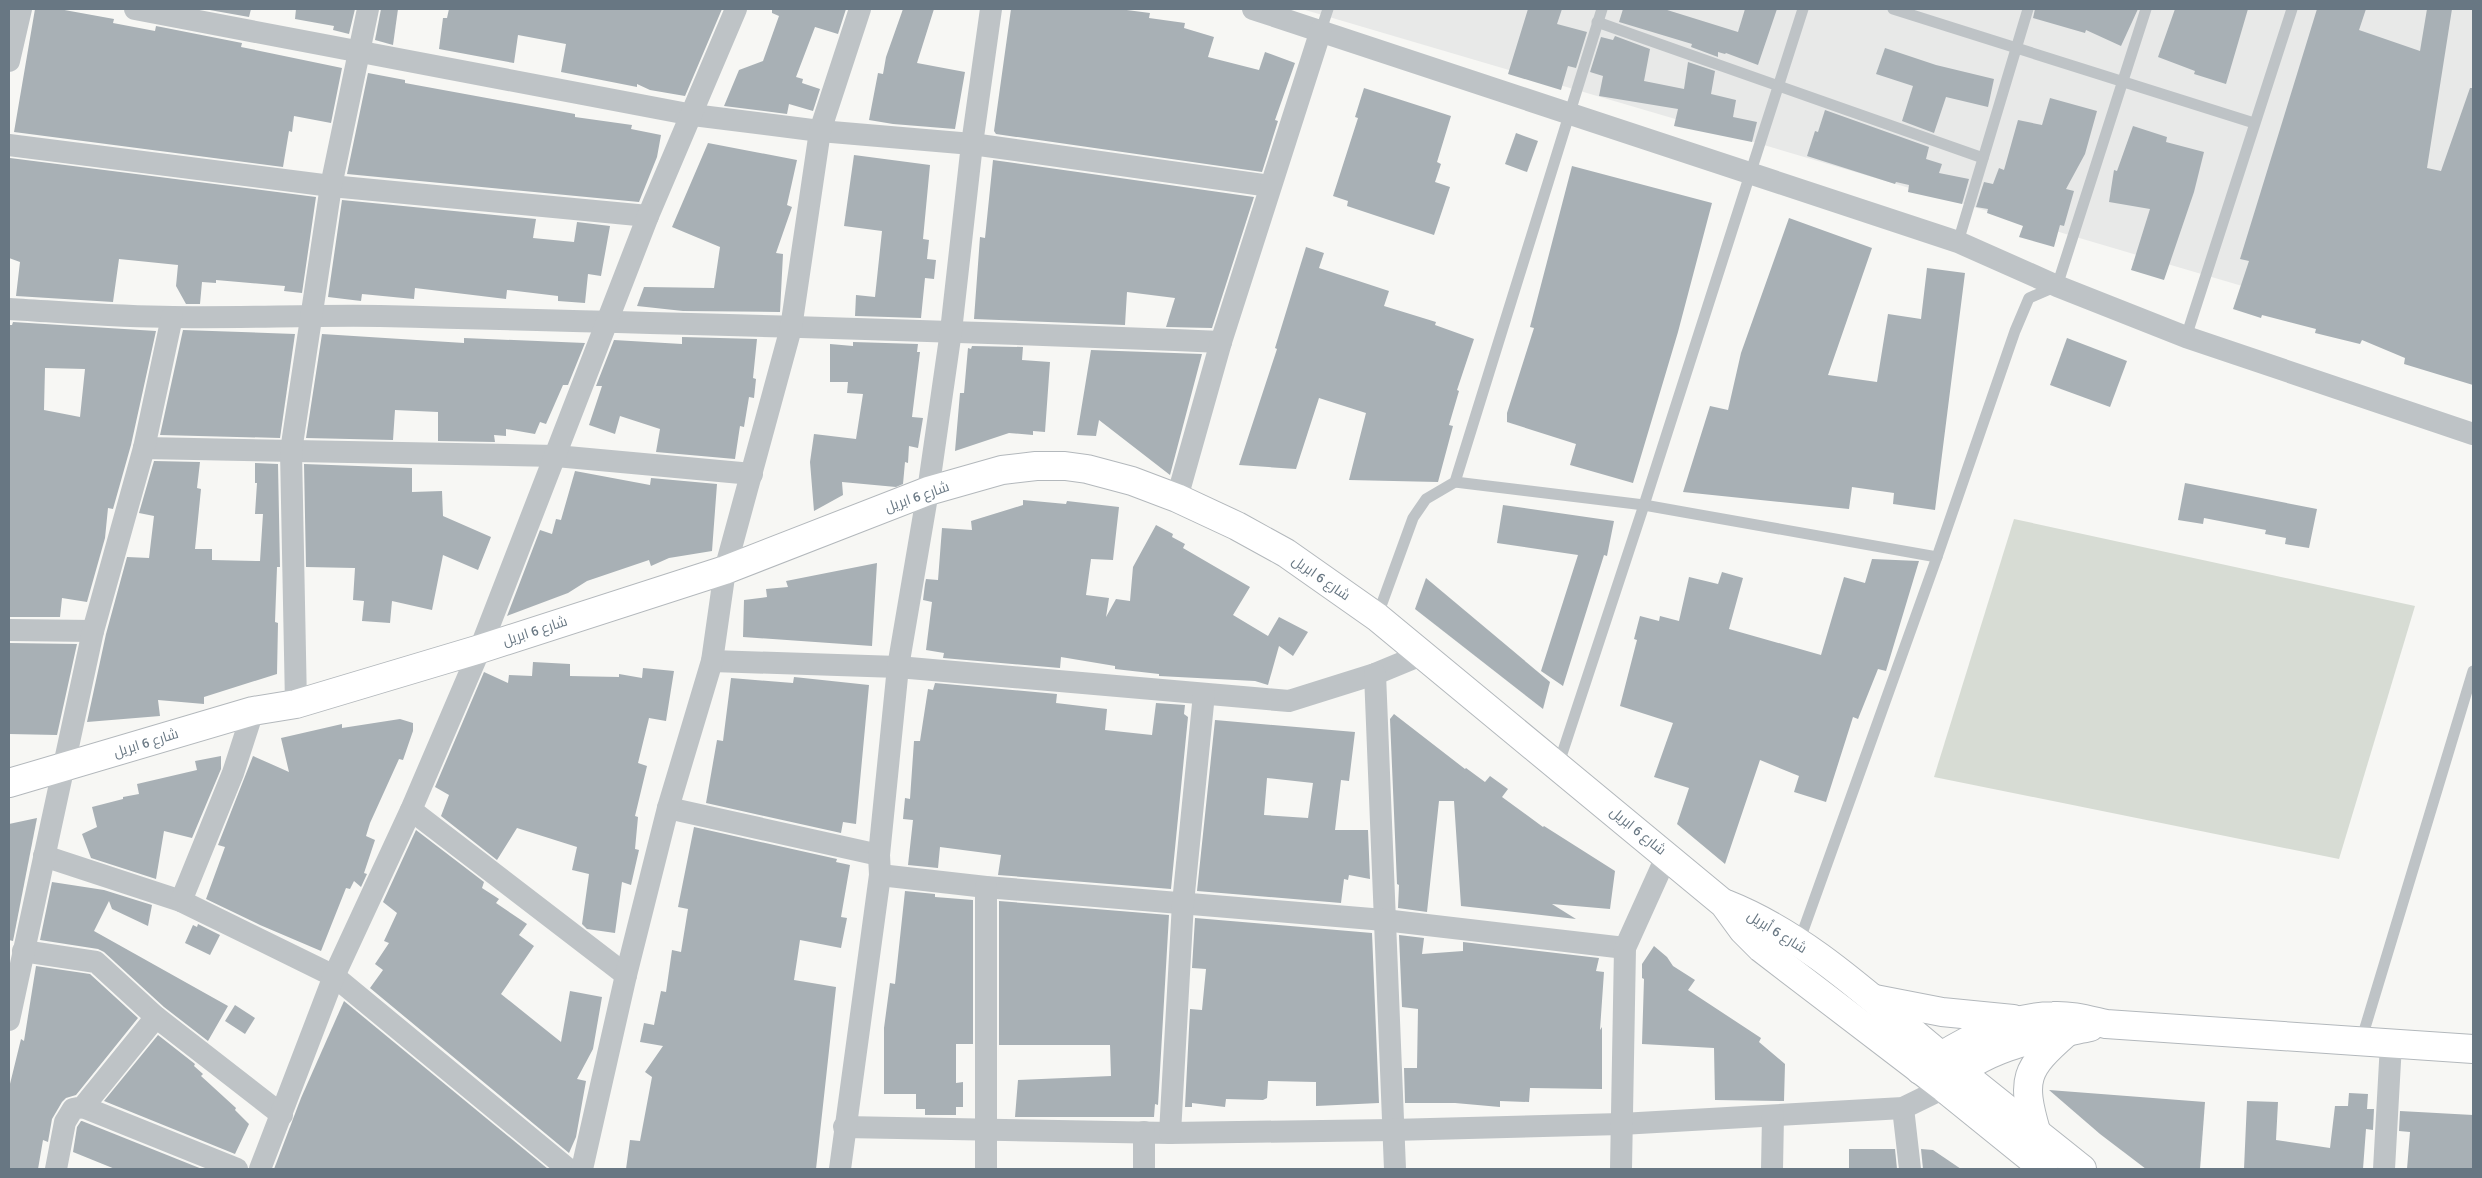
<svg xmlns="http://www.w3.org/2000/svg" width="2482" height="1178" viewBox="0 0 2482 1178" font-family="Signika,Cairo,sans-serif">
	<rect width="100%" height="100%" fill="#f7f7f4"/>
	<path fill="#e8e9e8" d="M 1302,9 L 2473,9 L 2473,354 Z"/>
	<path fill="#d7dcd4" d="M 2014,519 L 2415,606 L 2339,859 L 1934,777 Z"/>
	<g fill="#a8b0b5" fill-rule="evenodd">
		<path d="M 35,9 L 59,9 L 114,19 L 113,23 L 155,31 L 156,26 L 242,43 L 241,47 L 342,68 L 331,123 L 294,116 L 292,132 L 289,131 L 283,167 L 14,132 Z"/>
		<path d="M 204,9 L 251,9 L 249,17 Z"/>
		<path d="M 296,9 L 355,9 L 349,34 L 333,30 L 334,26 L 295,19 Z"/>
		<path d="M 381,9 L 398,9 L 393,45 L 375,40 Z"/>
		<path d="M 449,9 L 722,9 L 685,96 L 650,90 L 637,84 L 637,87 L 561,72 L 566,44 L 518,35 L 514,63 L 439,49 L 443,18 L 447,18 Z"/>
		<path d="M 772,9 L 846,9 L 838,34 L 815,27 L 796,77 L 803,79 L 802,83 L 820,89 L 813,111 L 789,104 L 787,114 L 724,106 L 739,70 L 763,61 L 779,16 L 772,13 Z"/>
		<path d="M 903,9 L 934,9 L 917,63 L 965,72 L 955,129 L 893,124 L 869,120 L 878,73 L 883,74 L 886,57 Z"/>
		<path d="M 1011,9 L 1119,9 L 1150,13 L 1149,18 L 1185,23 L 1184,28 L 1214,37 L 1208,57 L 1259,70 L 1265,52 L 1295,63 L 1275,120 L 1278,121 L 1262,172 L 996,134 L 994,131 Z"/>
		<path d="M 1528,9 L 1562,9 L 1557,24 L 1587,32 L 1576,68 L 1568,66 L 1561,90 L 1508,74 Z"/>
		<path d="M 1623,9 L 1664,9 L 1738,32 L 1745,9 L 1777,9 L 1758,65 L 1726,53 L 1725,54 L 1718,52 L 1718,57 L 1691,47 L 1692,44 L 1619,22 Z"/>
		<path d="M 2035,9 L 2138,9 L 2121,46 L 2086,30 L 2085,33 L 2033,18 Z"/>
		<path d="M 2175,9 L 2248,9 L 2226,84 L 2194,74 L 2195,71 L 2158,57 Z"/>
		<path d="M 2317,9 L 2366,9 L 2359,30 L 2420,51 L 2427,9 L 2452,9 L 2427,168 L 2441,171 L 2470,88 L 2473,88 L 2473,385 L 2404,364 L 2405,358 L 2362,340 L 2360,344 L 2315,333 L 2316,329 L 2262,315 L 2261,318 L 2233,309 L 2249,261 L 2240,259 Z"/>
		<path d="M 1615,36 L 1650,49 L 1644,81 L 1684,89 L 1688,62 L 1715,71 L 1711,94 L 1736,100 L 1733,117 L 1757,122 L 1752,142 L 1674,126 L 1678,109 L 1599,96 L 1603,76 L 1590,72 L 1601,37 L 1613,40 Z"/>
		<path d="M 1885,48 L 1936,65 L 1994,79 L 1988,107 L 1946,97 L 1934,133 L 1902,121 L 1913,86 L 1876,74 Z"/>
		<path d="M 368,73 L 405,80 L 405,83 L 575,114 L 575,117 L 632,125 L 631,129 L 661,135 L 657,157 L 639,202 L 347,174 Z"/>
		<path d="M 1364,88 L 1451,116 L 1437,162 L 1441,164 L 1435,182 L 1450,187 L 1434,235 L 1347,206 L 1348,201 L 1333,196 L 1358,118 L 1355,117 Z"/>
		<path d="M 2050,98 L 2097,111 L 2085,154 L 2066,189 L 2074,191 L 2064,226 L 2060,225 L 2054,247 L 2019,237 L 2023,226 L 1987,213 L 1988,209 L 1976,207 L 1984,182 L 1993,184 L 1999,168 L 2004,170 L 2018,120 L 2042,125 Z"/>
		<path d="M 1825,110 L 1929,147 L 1926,159 L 1942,164 L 1939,173 L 1969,179 L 1962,204 L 1908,192 L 1909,185 L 1896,182 L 1895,184 L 1807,156 L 1815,131 L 1818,132 Z"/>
		<path d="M 2133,126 L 2167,137 L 2166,142 L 2204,152 L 2194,192 L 2164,280 L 2131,270 L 2150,209 L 2109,202 L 2114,170 L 2117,171 Z"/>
		<path d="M 1516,133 L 1538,141 L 1527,172 L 1505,164 Z"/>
		<path d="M 708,143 L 797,160 L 787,205 L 792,207 L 776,253 L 783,254 L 780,312 L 683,311 L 637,306 L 644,287 L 714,288 L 720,247 L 672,227 Z"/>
		<path d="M 854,155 L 930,165 L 923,239 L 929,240 L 927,259 L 936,260 L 934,279 L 925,278 L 921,318 L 855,316 L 856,295 L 875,297 L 882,231 L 844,226 Z"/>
		<path d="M 10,158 L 316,197 L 302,293 L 284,291 L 285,286 L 216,280 L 216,283 L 202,282 L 200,304 L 186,304 L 176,286 L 178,265 L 119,259 L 113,302 L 16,296 L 20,262 L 9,258 Z"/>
		<path d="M 993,160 L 1254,197 L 1212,328 L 1166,327 L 1175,298 L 1127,292 L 1125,325 L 974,319 L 980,237 L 985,238 Z"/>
		<path d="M 1572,166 L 1712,203 L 1678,332 L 1633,483 L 1570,465 L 1576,444 L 1507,422 L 1507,413 L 1534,328 L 1530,327 Z"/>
		<path d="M 342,200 L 536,219 L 533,238 L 574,242 L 577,222 L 610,226 L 601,276 L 588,274 L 585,303 L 558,301 L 558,296 L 507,290 L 506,299 L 415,288 L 414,299 L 362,294 L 361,301 L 328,297 Z"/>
		<path d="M 1789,218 L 1872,248 L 1828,375 L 1877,382 L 1888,314 L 1921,319 L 1927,268 L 1965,273 L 1935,510 L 1893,504 L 1894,493 L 1852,487 L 1849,509 L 1683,492 L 1710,406 L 1728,410 L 1741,353 Z"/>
		<path d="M 1306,247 L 1324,253 L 1319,268 L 1389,291 L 1384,306 L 1436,322 L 1435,325 L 1474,339 L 1457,390 L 1459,391 L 1449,425 L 1453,426 L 1438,482 L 1349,480 L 1366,413 L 1319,398 L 1296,469 L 1239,465 L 1277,349 L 1275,348 Z"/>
		<path d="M 13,322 L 156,331 L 131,445 L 113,509 L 108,508 L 105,538 L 87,602 L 62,598 L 60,617 L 9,617 L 9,325 L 12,325 ZM 45,368 L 85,369 L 80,417 L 44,410 Z"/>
		<path d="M 183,330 L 295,334 L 280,438 L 160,435 Z"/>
		<path d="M 322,334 L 464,343 L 464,338 L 585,343 L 568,385 L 563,385 L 546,424 L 540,422 L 535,434 L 506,429 L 506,436 L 494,435 L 495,442 L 438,441 L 438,412 L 395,410 L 393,440 L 306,438 Z"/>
		<path d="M 682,337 L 757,339 L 753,378 L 756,379 L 754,398 L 749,397 L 744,427 L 740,426 L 735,459 L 656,452 L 660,429 L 620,416 L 615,434 L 589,425 L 602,386 L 596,386 L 614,340 L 682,344 Z"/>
		<path d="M 2067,338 L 2127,361 L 2110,407 L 2050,385 Z"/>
		<path d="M 853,342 L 918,344 L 917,352 L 920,352 L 912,417 L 923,418 L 918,448 L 909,446 L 908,463 L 905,462 L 903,484 L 896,487 L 842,482 L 843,495 L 814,511 L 810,462 L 814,434 L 856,439 L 863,394 L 847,393 L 848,382 L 830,382 L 830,344 L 853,346 Z"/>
		<path d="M 972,346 L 1023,347 L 1022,360 L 1050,362 L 1045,432 L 1033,431 L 1033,435 L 1009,433 L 955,451 L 960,393 L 964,393 L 968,348 L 971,349 Z"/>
		<path d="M 1091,350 L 1202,354 L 1170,475 L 1099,420 L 1096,436 L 1077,435 Z"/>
		<path d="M 154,461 L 200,462 L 197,488 L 201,489 L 195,549 L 212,549 L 212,560 L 260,561 L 263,514 L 255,514 L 257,483 L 255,483 L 255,463 L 278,464 L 280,567 L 277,567 L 275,622 L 278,623 L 277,674 L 204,697 L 204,704 L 158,700 L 160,716 L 87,722 L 106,634 L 127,557 L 149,558 L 154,516 L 139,513 Z"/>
		<path d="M 304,464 L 412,468 L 412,492 L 442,491 L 443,516 L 491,537 L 478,570 L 443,555 L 432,610 L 392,601 L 390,623 L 362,621 L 364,601 L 353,600 L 355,568 L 306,567 Z"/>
		<path d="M 575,471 L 650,485 L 651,478 L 717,484 L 712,551 L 669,558 L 651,566 L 649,560 L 587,581 L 568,593 L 507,616 L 540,530 L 552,534 L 556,519 L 561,520 Z"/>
		<path d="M 2185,483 L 2317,509 L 2309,548 L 2285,544 L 2286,538 L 2265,534 L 2266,530 L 2204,518 L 2203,524 L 2178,520 Z"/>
		<path d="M 1023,500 L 1066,504 L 1067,501 L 1119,507 L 1113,560 L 1091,559 L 1086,595 L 1109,598 L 1106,617 L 1116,599 L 1130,601 L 1133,567 L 1156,525 L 1173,534 L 1172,537 L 1185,544 L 1183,548 L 1250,587 L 1233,615 L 1268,636 L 1279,617 L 1308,632 L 1293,656 L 1279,646 L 1268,685 L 1255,681 L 1159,676 L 1159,674 L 1115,669 L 1115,666 L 1061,657 L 1060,668 L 943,658 L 944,653 L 926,650 L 932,602 L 923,600 L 925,584 L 926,579 L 938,580 L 942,528 L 972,530 L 971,521 L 1023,505 Z"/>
		<path d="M 1503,505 L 1614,521 L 1607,556 L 1604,555 L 1563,686 L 1541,671 L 1578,555 L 1497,543 Z"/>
		<path d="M 1872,559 L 1919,561 L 1886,671 L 1878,669 L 1858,719 L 1853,717 L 1826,802 L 1794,792 L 1799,776 L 1760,760 L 1725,864 L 1677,824 L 1689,788 L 1654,777 L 1673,723 L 1620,706 L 1637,640 L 1634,639 L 1640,616 L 1659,621 L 1660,616 L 1679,621 L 1689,577 L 1718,584 L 1722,572 L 1743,578 L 1729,629 L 1821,655 L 1844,577 L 1865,583 Z"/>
		<path d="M 877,563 L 872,646 L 743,637 L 744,600 L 767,597 L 766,589 L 788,587 L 786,581 Z"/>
		<path d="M 1426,578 L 1550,682 L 1543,709 L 1415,609 Z"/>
		<path d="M 9,643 L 77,644 L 57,735 L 9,734 Z"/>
		<path d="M 533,662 L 570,664 L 570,676 L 619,677 L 619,674 L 642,678 L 643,668 L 674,671 L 666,721 L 649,718 L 638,763 L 647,766 L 635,816 L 638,817 L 635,849 L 639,850 L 631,885 L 622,882 L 615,933 L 587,929 L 582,924 L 589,874 L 572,870 L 577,847 L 517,828 L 497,860 L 441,816 L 449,795 L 435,787 L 484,672 L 508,683 L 509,675 L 532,676 Z"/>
		<path d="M 794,677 L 869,685 L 856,824 L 843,822 L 841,833 L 706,803 L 717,740 L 723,741 L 731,678 L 793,683 Z"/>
		<path d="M 935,683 L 1057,694 L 1056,703 L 1107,709 L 1105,730 L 1152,735 L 1156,703 L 1185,705 L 1184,714 L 1188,717 L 1171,889 L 998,875 L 1001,855 L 940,847 L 938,868 L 908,865 L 913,820 L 903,819 L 905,798 L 910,799 L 914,741 L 920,741 L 928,689 L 933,690 Z"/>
		<path d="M 1394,714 L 1465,769 L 1466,768 L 1485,782 L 1490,776 L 1508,789 L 1502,797 L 1543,827 L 1544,826 L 1615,871 L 1610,909 L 1552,904 L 1576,919 L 1461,906 L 1454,801 L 1439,801 L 1427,912 L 1398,908 L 1399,885 L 1397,884 L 1390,719 Z"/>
		<path d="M 400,719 L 413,723 L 413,731 L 403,760 L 399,759 L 370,823 L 366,836 L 375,840 L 364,873 L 367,874 L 361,887 L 354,881 L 350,889 L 346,888 L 321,951 L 260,925 L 206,899 L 225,847 L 218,845 L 253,756 L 289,772 L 281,738 L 342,724 L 342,728 Z"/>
		<path d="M 1215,720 L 1355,732 L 1349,781 L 1341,780 L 1335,830 L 1368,830 L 1370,879 L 1349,875 L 1348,880 L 1344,879 L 1341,903 L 1197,891 ZM 1267,778 L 1313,783 L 1308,818 L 1264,815 Z"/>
		<path d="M 221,756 L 221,769 L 192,838 L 164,831 L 156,879 L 91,858 L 82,834 L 97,827 L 92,807 L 123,799 L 123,797 L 139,794 L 137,784 L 197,770 L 195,761 Z"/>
		<path d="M 37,818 L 13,941 L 9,940 L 9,824 Z"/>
		<path d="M 694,827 L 837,859 L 836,862 L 850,865 L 841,917 L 847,918 L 841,948 L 800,940 L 794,980 L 836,987 L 816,1169 L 626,1169 L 630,1140 L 640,1141 L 652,1077 L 645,1072 L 663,1046 L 640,1042 L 644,1023 L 654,1025 L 661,991 L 666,992 L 672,950 L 681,952 L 688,909 L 678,907 Z"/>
		<path d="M 416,830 L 484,882 L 482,888 L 499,899 L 496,903 L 527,924 L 519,935 L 534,946 L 501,994 L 561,1042 L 570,991 L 602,997 L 593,1049 L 577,1079 L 586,1081 L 576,1137 L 569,1153 L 370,988 L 383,970 L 375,964 L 389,943 L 384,941 L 397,913 L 383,902 Z"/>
		<path d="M 52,882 L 104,890 L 152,905 L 148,926 L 112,909 L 109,901 L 94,931 L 228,1006 L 208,1041 L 164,1007 L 104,952 L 98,949 L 40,940 Z"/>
		<path d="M 905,891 L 935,894 L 935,897 L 973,900 L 973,1044 L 956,1044 L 956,1083 L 963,1082 L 963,1107 L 956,1107 L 956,1115 L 925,1115 L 925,1109 L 916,1109 L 916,1094 L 884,1094 L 884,1028 L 890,983 L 895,984 Z"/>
		<path d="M 999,901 L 1169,915 L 1158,1105 L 1155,1104 L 1154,1117 L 1015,1117 L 1018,1080 L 1111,1076 L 1110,1045 L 999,1045 Z"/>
		<path d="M 1195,918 L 1372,933 L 1379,1103 L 1316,1106 L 1316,1082 L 1268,1081 L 1267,1098 L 1263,1100 L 1226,1099 L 1225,1107 L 1192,1103 L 1192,1107 L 1185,1107 L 1190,1009 L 1202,1010 L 1206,969 L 1192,968 Z"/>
		<path d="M 198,924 L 220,935 L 210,955 L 185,943 L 193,925 L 197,927 Z"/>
		<path d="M 1399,935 L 1424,938 L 1422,954 L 1463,951 L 1463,942 L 1599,958 L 1596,971 L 1604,972 L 1600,1030 L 1602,1027 L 1602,1089 L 1530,1088 L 1529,1102 L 1500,1101 L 1500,1107 L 1455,1103 L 1405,1103 L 1404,1068 L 1417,1068 L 1418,1009 L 1402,1007 Z"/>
		<path d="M 1654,946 L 1667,957 L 1673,966 L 1695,980 L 1688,990 L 1761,1038 L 1759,1042 L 1785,1064 L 1784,1101 L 1715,1100 L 1714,1048 L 1642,1044 L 1644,979 L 1642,978 L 1642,964 Z"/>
		<path d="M 36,966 L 90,974 L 138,1018 L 76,1095 L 66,1098 L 62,1102 L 52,1119 L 48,1142 L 43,1140 L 38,1169 L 9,1169 L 9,1088 L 21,1039 L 24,1041 Z"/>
		<path d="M 344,1001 L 548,1169 L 274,1169 L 301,1098 Z"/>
		<path d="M 235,1005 L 255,1018 L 245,1034 L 225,1021 Z"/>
		<path d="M 158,1035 L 195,1064 L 194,1066 L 203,1074 L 201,1076 L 236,1108 L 235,1110 L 249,1124 L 235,1154 L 104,1101 Z"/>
		<path d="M 2049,1090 L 2205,1102 L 2200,1169 L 2146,1169 L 2100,1134 Z"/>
		<path d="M 2349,1093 L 2368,1094 L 2367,1109 L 2374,1109 L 2373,1130 L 2366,1129 L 2363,1169 L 2244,1169 L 2247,1101 L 2278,1102 L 2276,1140 L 2330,1148 L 2335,1106 L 2348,1106 Z"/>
		<path d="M 2400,1111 L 2473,1115 L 2473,1169 L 2407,1169 L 2410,1132 L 2399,1131 Z"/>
		<path d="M 81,1121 L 82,1121 L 202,1169 L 115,1169 L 73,1152 L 77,1127 Z"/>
		<path d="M 1849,1149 L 1895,1149 L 1897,1169 L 1849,1169 Z"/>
		<path d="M 1921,1149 L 1933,1150 L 1961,1169 L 1923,1169 Z"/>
	</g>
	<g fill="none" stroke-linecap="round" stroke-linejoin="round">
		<defs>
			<g id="secondary">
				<path d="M 9,783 L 253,711 L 296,704 L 480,649 L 725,570 L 928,491 L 1002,470 L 1036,466 L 1065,466 L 1087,469 L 1132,481 L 1177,498 L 1237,526 L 1286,553 L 1377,617 L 1724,904 L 1743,930 L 1761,948 L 1944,1088 L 2044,1169"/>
				<path d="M 1726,904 C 1807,936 1873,1000 1940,1055 C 1987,1094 2035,1131 2082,1169"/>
				<path d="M 1875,999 L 1942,1012 L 2013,1019"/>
				<path d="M 1920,1070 C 1958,1044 2005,1017 2053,1016 C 2071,1015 2088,1020 2106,1024 L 2473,1049"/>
				<path d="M 1948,1083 C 1983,1046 2042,1037 2090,1027"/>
				<path d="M 2036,1131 C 2021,1079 2025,1069 2066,1033"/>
			</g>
		</defs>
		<use href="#secondary" stroke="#b3b8bc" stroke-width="30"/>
		<g stroke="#bec3c6" stroke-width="11">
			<path d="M 1893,9 L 2254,123"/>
			<path d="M 1597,22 L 1983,158"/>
			<path d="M 1321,30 L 1328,9"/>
			<path d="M 1958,242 L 2028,9"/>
			<path d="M 2186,337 L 2292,9"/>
			<path d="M 1455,482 L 1644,505 L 1937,557"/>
			<path d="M 1377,617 L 1413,518 L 1426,499 L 1455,482 L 1602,9"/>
			<path d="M 1558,766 L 1644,505 L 1803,9"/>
			<path d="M 1799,942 L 1937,557 L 2015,331 L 2029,298 L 2057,286 L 2146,9"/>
			<path d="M 2361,1041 L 2473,671"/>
		</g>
		<g stroke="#bec3c6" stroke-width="22">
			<path d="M 135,9 L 693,115 L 820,131 L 972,144 L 1270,186"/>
			<path d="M 1253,9 L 1958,242 L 2057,286 L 2186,337 L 2473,434"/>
			<path d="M 9,61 L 21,9"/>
			<path d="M 9,145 L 331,186 L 648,216"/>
			<path d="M 9,309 C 63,312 118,317 173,317 C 242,318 311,315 380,316 C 661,323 941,330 1221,342"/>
			<path d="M 144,448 L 556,456 L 752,474"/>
			<path d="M 1177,498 L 1221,342 L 1321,30"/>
			<path d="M 9,630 L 93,631"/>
			<path d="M 712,661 L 898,667 L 1289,701 L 1375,674 L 1421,655"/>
			<path d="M 1375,674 L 1395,1169"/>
			<path d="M 296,704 L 291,451 L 331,186 L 368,9"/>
			<path d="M 668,808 L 879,855"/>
			<path d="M 411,810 L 626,975"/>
			<path d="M 44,856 L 181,901 L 334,976 L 568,1169"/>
			<path d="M 880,875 L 986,887 L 1384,920 L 1625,948"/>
			<path d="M 181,901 L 233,773 L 253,711"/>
			<path d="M 23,951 L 96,962 L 156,1017 L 282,1115"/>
			<path d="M 9,1020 L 93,631 L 144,448 L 172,317"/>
			<path d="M 83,1107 L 237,1169"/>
			<path d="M 1903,1108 L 1910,1169"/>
			<path d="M 844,1127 L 1170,1133 L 1392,1130 L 1621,1124 L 1903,1108 L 1944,1088"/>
			<path d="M 1170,1133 L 1183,903 L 1204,694"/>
			<path d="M 56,1169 L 65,1122 L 73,1109 L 83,1107 L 156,1017"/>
			<path d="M 260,1169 L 334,976 L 411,810 L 480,649 L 648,216 L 736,9"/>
			<path d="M 582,1169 L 626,975 L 668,808 L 712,661 L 725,570 L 791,328 L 820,131 L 860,9"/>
			<path d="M 840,1169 L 880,875 L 879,855 L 898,667 L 928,491 L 951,331 L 972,144 L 991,9"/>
			<path d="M 986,1169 L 986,887"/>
			<path d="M 1144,1169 L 1144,1132"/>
			<path d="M 1621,1169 L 1625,948 L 1667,855"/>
			<path d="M 1772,1169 L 1773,1116"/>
			<path d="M 2384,1169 L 2391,1044"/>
		</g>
		<use href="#secondary" stroke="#fff" stroke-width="28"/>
	</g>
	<g text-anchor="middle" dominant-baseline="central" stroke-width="5" stroke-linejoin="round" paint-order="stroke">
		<g font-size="14" fill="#687783" stroke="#fff">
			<text transform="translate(917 497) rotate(-19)">شارع 6 ابريل</text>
			<text transform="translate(1321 578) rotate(35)">شارع 6 ابريل</text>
			<text transform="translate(535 631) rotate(-18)">شارع 6 ابريل</text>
			<text transform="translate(146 743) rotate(-17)">شارع 6 ابريل</text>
			<text transform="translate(1638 831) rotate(39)">شارع 6 ابريل</text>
			<text transform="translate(1777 932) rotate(32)">شارع 6 أبريل</text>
		</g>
	</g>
	<rect width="2482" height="1178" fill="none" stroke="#687783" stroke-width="20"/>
</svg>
